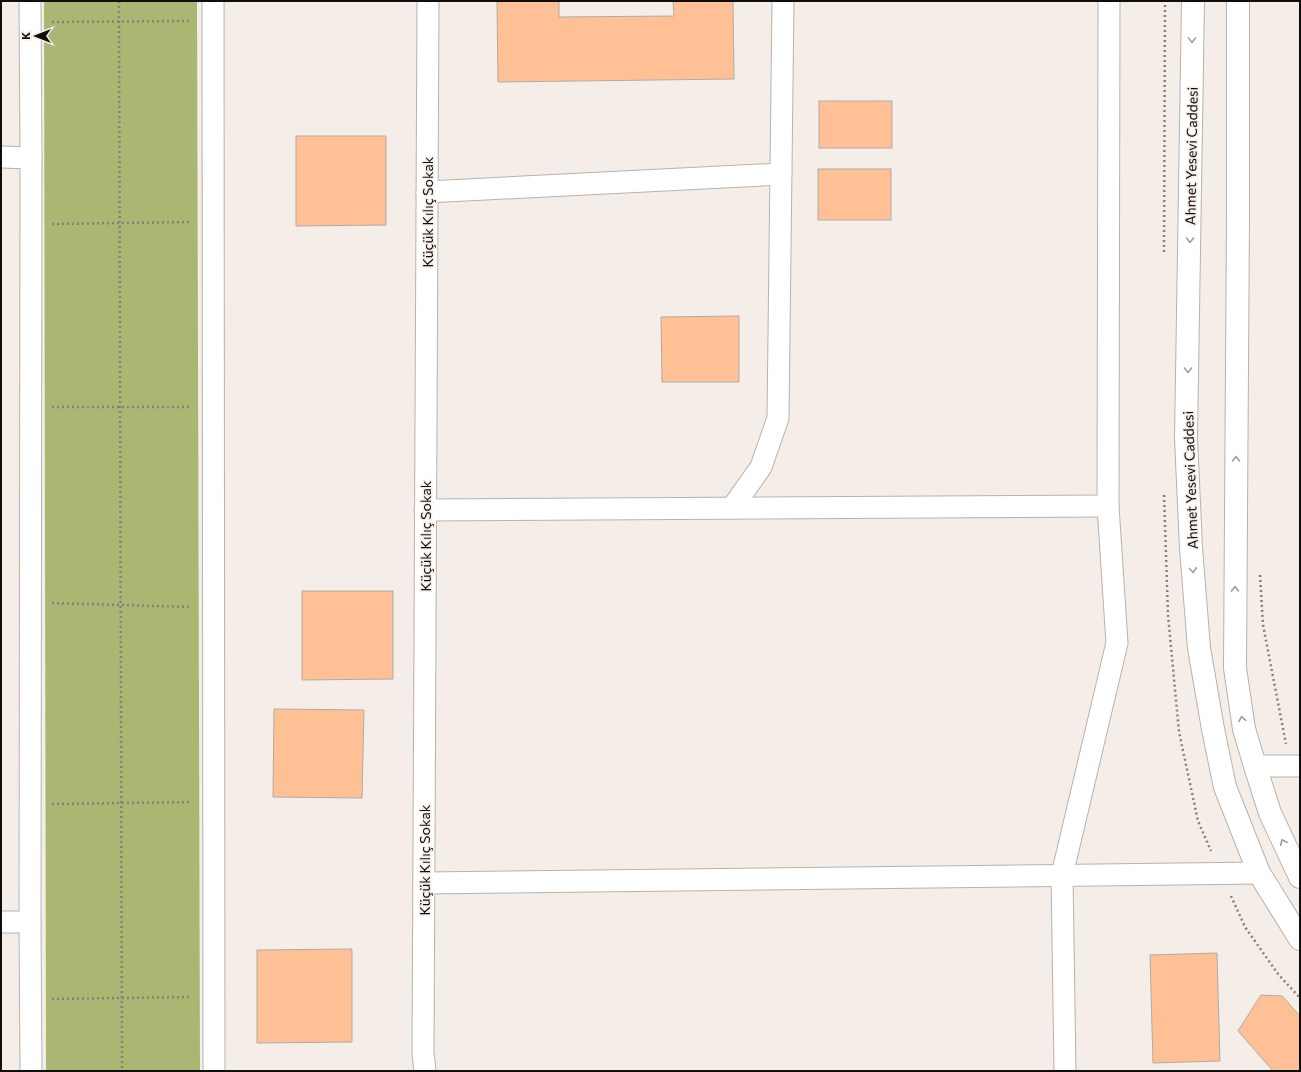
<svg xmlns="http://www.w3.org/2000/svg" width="1301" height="1072" viewBox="0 0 1301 1072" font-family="Commissioner,sans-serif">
	<rect width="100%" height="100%" fill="#f5ede8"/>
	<path fill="#aab773" d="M 44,1 L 197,1 L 200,1071 L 46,1071 Z"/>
	<g fill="#ffc096" stroke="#b1aba6">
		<path d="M 497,1 L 559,1 L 559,17 L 674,16 L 673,1 L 733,1 L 734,79 L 498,82 Z"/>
		<rect x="819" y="101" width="73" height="47"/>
		<path d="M 296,136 L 386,136 L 386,225 L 296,226 Z"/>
		<rect x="818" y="169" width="73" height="51"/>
		<path d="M 739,316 L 739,382 L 662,382 L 661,317 Z"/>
		<path d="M 302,591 L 393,591 L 393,679 L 302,680 Z"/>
		<path d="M 274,709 L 364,710 L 362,798 L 273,797 Z"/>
		<path d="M 352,949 L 352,1042 L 257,1043 L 257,950 Z"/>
		<path d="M 1217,953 L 1220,1061 L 1153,1063 L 1150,955 Z"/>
		<path d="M 1261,995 L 1282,996 L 1300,1016 L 1300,1071 L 1273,1071 L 1238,1031 Z"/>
	</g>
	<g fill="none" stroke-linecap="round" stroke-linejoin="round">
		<defs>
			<g id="street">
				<path d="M 30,1 L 31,158 L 30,922 L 31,1071"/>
				<path d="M 213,1 L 214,1071"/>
				<path d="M 1,157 L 31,158"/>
				<path d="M 427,192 L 781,174"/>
				<path d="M 732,508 L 761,467 L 778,418 L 783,1"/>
				<path d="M 425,510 L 1108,506"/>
				<path d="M 1255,766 L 1300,766"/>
				<path d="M 424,883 L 1259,873"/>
				<path d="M 1,922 L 30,922"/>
				<path d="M 425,1071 L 423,1053 L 428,1"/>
				<path d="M 1065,1071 L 1062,875 L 1117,643 L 1108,506 L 1109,1"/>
			</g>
			<g id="secondary">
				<path d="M 1193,1 L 1186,438 L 1191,548 L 1199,648 L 1213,729 L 1225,787 L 1259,873 L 1300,939"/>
				<path d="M 1238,1 L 1238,215 L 1235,668 L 1244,729 L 1255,766 L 1270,813 L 1300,877"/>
			</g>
		</defs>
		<use href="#street" stroke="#b9b2ad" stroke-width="23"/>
		<use href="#secondary" stroke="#b9b2ad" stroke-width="24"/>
		<g stroke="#85807c" stroke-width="2.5" stroke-dasharray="2 3" stroke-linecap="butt">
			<path d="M 119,1 L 122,1071"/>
			<path d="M 52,22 L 191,21"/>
			<path d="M 52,224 L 191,222"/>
			<path d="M 1164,252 L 1165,1"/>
			<path d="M 52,407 L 191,407"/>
			<path d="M 1164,495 L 1168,615 L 1179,732 L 1198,821 L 1211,851"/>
			<path d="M 1260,575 L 1263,625 L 1286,744"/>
			<path d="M 52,603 L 191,607"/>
			<path d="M 52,804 L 191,802"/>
			<path d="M 1231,896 L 1245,927 L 1278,974 L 1300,998"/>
			<path d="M 52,999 L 191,997"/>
		</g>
		<use href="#street" stroke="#fff" stroke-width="21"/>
		<use href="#secondary" stroke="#fff" stroke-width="22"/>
	</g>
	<defs><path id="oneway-chevron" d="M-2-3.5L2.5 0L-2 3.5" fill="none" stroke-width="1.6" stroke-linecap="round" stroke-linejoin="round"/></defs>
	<g stroke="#9f9f9e">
		<use href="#oneway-chevron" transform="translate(1192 40) rotate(91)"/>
		<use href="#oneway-chevron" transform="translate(1190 240) rotate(91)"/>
		<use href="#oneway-chevron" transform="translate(1188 370) rotate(91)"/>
		<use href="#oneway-chevron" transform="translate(1236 459) rotate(-90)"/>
		<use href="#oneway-chevron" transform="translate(1193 570) rotate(86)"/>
		<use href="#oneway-chevron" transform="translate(1235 589) rotate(-90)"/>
		<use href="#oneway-chevron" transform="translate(1242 719) rotate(-99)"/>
		<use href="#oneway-chevron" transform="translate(1283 842) rotate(-115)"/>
	</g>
	<g text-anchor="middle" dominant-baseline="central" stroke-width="3" stroke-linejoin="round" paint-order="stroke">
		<g font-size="14" fill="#100e0c" stroke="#f5ede8">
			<text transform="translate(1191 156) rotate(-89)">Ahmet Yesevi Caddesi</text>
			<text transform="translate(427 212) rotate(-90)">Küçük Kılıç Sokak</text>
			<text transform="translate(1190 480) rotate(-92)">Ahmet Yesevi Caddesi</text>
			<text transform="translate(425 536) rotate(-90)">Küçük Kılıç Sokak</text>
			<text transform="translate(424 860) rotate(-90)">Küçük Kılıç Sokak</text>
		</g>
	</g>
	<rect width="1301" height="1072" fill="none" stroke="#100e0c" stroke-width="4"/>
	<g transform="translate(36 36) rotate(270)" stroke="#f5ede8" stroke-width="3" paint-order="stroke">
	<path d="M0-3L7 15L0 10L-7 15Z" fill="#100e0c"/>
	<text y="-6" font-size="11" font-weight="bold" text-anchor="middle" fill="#100e0c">K</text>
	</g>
</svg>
